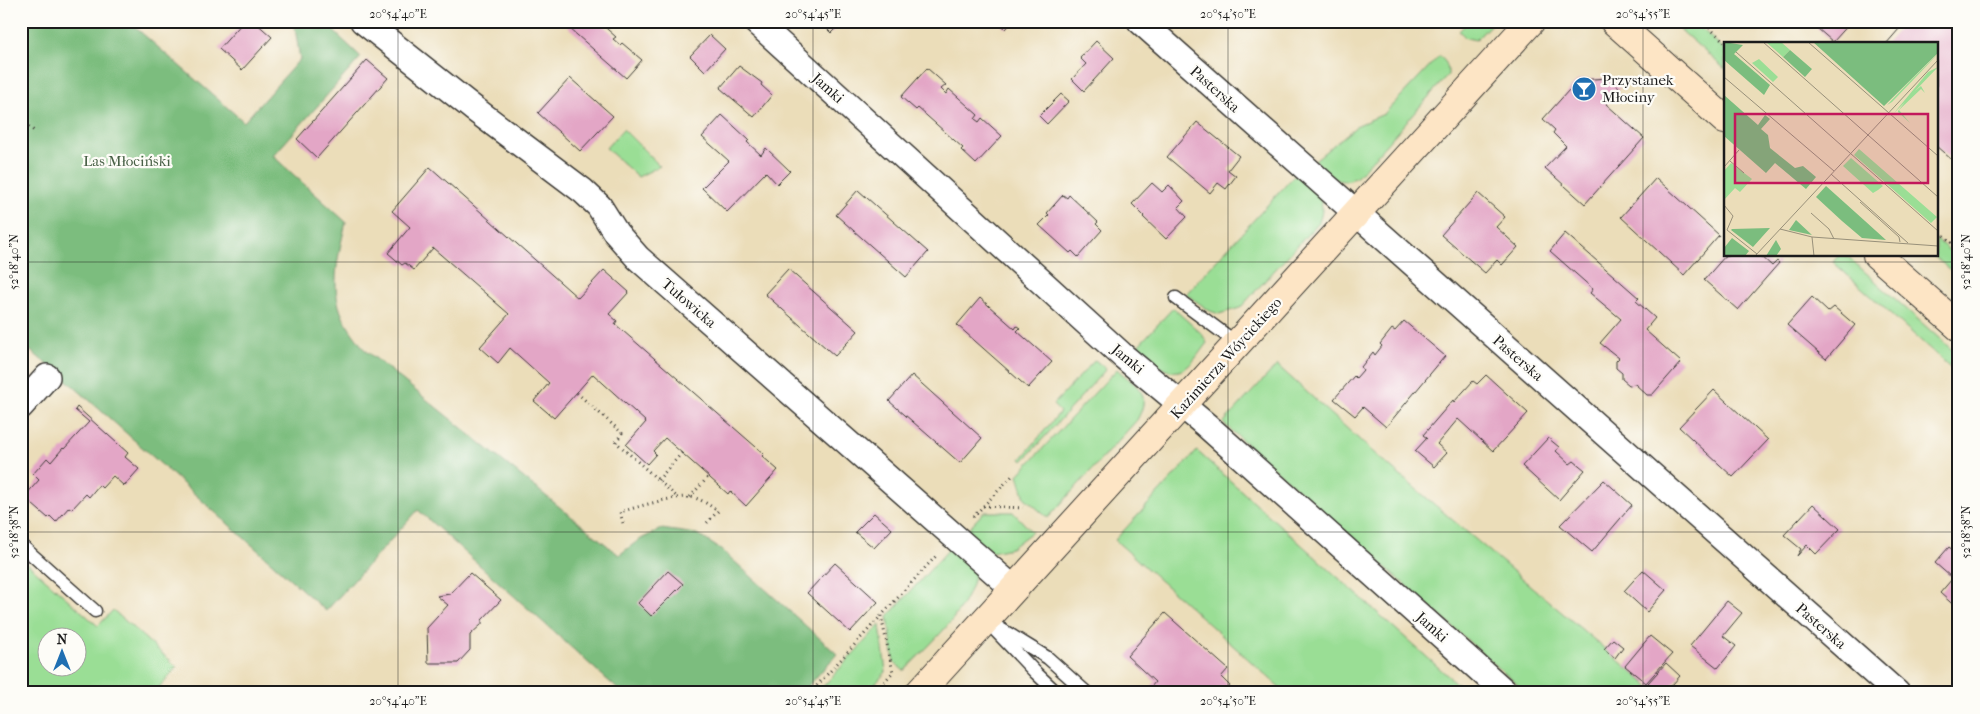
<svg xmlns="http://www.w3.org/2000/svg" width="1980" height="714" viewBox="0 0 1980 714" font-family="'IM FELL French Canon',serif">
	<rect width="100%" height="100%" fill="#fdfcf7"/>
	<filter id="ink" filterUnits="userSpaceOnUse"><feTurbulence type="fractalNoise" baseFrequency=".02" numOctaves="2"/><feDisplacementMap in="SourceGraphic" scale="10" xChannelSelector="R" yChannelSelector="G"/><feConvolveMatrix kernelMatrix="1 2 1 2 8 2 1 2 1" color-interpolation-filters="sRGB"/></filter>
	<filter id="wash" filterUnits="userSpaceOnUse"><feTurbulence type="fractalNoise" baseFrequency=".0096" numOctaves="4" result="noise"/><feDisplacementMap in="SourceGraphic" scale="20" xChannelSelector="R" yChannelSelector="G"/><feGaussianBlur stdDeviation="1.12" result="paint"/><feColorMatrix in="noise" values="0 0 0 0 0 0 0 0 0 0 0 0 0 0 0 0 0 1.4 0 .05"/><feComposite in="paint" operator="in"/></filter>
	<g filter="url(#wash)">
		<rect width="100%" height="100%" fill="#ebddb9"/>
		<g fill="#9ade95" stroke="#5b7d58" fill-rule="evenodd">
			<path d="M 1469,21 L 1494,21 L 1476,40 L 1466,38 L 1459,31 Z"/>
			<path d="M 1670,21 L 1693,21 L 1725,50 L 1725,69 Z"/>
			<path d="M 1439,56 C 1447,62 1448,66 1448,75 L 1357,177 C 1336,188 1329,174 1315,160 L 1358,125 L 1384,114 Z"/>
			<path d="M 623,129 L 660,166 L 638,177 L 606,148 Z"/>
			<path d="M 1295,175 C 1312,190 1329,197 1319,222 L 1240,308 L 1219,314 L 1210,311 L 1186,294 Z"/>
			<path d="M 1936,239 L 1959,259 L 1959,278 L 1933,255 L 1936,255 Z"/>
			<path d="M 1839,255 L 1846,255 L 1959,356 L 1959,375 L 1833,262 Z"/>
			<path d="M 1173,308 L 1202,334 L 1207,343 C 1201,350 1194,362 1187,367 C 1169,381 1149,359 1136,348 Z"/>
			<path d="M 1095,360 L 1106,369 L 1023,461 L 1021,459 L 1060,412 L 1053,405 Z"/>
			<path d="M 1277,365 L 1383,461 L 1657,693 L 1527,693 L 1223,423 Z"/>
			<path d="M 1117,369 C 1136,387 1153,391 1137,420 L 1048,518 L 1025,498 L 1018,475 Z"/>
			<path d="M 1197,451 L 1467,693 L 1286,693 L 1115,540 Z"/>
			<path d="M 984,512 L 1013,512 L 1032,532 L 1011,548 L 992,552 L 965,532 Z"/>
			<path d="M 951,547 L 975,572 C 968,613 932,641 904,671 L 894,662 L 888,616 Z"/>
			<path d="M 21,558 L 98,626 L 113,610 L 177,667 L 154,693 L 21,693 ZM 48,636 L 78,636 L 78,666 L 48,666 Z"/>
			<path d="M 880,625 L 886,672 L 867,693 L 817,693 Z"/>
		</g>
		<path fill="#7bbd7e" stroke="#4c6c4d" d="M 21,21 L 128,21 L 244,122 L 300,59 L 295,28 L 303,21 L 323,21 L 361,57 L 273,156 L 346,222 C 339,253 329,286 343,317 C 348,328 357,339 364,349 L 619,555 L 639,540 L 661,529 L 697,534 L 723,551 L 837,654 L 802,693 L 622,693 L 418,510 L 326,611 L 71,384 L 21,343 Z"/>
		<g id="blocks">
			<g fill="#e3a6c6">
				<path d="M 244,21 L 254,21 L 272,37 L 242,70 L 219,49 Z"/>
				<path d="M 561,21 L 598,21 L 616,37 L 613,39 L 620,45 L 622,43 L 642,60 L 626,78 Z"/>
				<path d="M 819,21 L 843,21 L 831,33 Z"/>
				<path d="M 997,21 L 1013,21 L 1006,29 Z"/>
				<path d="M 1809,21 L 1852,21 L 1833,42 Z"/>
				<path d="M 1906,21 L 1959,21 L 1959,166 L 1936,146 L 1936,44 L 1886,44 Z"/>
				<path d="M 710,35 L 725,49 L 705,71 L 690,56 Z"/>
				<path d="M 1096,41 L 1114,58 L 1084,91 L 1072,79 L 1086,64 L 1080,58 Z"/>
				<path d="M 367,60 L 388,78 L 317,158 L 297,139 Z"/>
				<path d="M 739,66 L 762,83 L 761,85 L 772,95 L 754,117 L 720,88 Z"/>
				<path d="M 927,68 L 946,85 L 941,89 L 946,94 L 949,89 L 978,115 L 975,119 L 979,122 L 982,118 L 1002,136 L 976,164 L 961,150 L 963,148 L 918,108 L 916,110 L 901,97 Z"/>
				<path d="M 570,78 L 613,116 L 580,151 L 538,113 Z"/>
				<path d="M 1609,78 L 1620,88 L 1606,104 L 1644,138 L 1585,204 L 1545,168 L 1566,146 L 1553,133 L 1555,130 L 1543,119 L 1578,80 Z"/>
				<path d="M 1061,94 L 1069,101 L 1047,124 L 1039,116 Z"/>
				<path d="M 722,115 L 749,140 L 747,142 L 761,155 L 766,148 L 790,171 L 777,184 L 766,172 L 727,212 L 702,188 L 729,161 L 702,137 Z"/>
				<path d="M 1197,122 L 1239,156 L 1228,170 L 1236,176 L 1226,189 L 1218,183 L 1210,193 L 1167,157 Z"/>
				<path d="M 430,167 L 578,298 L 604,270 L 629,292 L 609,314 L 617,321 L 615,324 L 764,454 L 762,456 L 778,470 L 746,506 L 730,491 L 728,494 L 665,438 L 653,451 L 656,454 L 647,464 L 626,445 L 646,422 L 593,374 L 554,418 L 534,401 L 549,383 L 510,348 L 498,363 L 480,347 L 509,314 L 433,248 L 414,270 L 405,263 L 402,265 L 388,253 L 410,227 L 392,211 Z"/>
				<path d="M 1656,178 L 1719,235 L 1684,275 L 1621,217 Z"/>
				<path d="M 1152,183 L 1162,192 L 1169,185 L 1184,201 L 1178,207 L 1187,217 L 1166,239 L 1143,217 L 1144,216 L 1132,204 Z"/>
				<path d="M 858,190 L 928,252 L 906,277 L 836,215 Z"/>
				<path d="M 1478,193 L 1505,217 L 1496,227 L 1518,247 L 1502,265 L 1497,260 L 1485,273 L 1441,235 Z"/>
				<path d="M 1063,195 L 1067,198 L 1069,195 L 1098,222 L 1096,224 L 1102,230 L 1078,257 L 1072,251 L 1070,253 L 1039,225 L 1049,215 L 1047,213 Z"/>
				<path d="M 1565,233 L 1639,298 L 1636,301 L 1655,318 L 1645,330 L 1681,362 L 1652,395 L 1647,395 L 1635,384 L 1629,385 L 1622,379 L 1622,373 L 1616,368 L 1616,361 L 1619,358 L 1600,343 L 1621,319 L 1590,293 L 1593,289 L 1550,251 Z"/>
				<path d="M 1726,255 L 1760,255 L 1772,266 L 1777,261 L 1779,263 L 1738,310 L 1704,280 Z"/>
				<path d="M 788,269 L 858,331 L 835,356 L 765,294 Z"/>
				<path d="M 1812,297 L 1828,312 L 1834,307 L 1855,325 L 1826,359 L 1787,325 Z"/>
				<path d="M 980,298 L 1015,329 L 1017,326 L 1020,328 L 1017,331 L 1052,362 L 1028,388 L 957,325 Z"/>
				<path d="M 1404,321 L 1445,356 L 1386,427 L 1363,407 L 1355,416 L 1334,399 L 1354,376 L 1356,378 L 1363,370 L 1361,367 L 1373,352 L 1375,355 L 1382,346 L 1380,344 L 1392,329 L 1395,331 Z"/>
				<path d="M 912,375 L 982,438 L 960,463 L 889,401 Z"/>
				<path d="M 1486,375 L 1528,413 L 1493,451 L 1458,419 L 1437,444 L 1447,453 L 1434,467 L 1415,451 L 1427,438 L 1423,435 L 1453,400 L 1454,402 L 1473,381 L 1477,384 Z"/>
				<path d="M 1714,390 L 1768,440 L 1733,477 L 1679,427 Z"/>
				<path d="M 77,407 L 128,453 L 125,457 L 139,469 L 124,486 L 113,476 L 102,488 L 99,485 L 89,497 L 86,494 L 72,509 L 69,507 L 56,522 L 50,516 L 48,518 L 24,497 L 39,480 L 33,474 L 47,458 L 51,462 L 63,448 L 64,449 L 89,422 L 75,410 Z"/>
				<path d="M 1548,438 L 1559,447 L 1556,451 L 1570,464 L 1574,461 L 1585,470 L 1559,500 L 1522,466 Z"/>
				<path d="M 1604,480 L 1632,505 L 1592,552 L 1560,525 Z"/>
				<path d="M 1813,504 L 1840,529 L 1816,554 L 1807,545 L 1797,556 L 1801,549 L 1784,535 Z"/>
				<path d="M 874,513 L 892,529 L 874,548 L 855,532 Z"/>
				<path d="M 1949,547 L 1959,555 L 1959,567 L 1951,577 L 1935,563 Z"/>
				<path d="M 835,563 L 878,602 L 850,632 L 807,593 Z"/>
				<path d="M 1643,570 L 1666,590 L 1647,612 L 1624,591 Z"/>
				<path d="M 668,571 L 683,584 L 651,616 L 638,603 Z"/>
				<path d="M 470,573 L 501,600 L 482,620 L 482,624 L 470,635 L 470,650 L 458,663 L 428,663 L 427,628 L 448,605 L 437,596 L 450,594 Z"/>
				<path d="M 1952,579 L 1957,583 L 1959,581 L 1959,610 L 1940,593 Z"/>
				<path d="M 1727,601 L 1742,613 L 1723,636 L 1736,646 L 1718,668 L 1690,646 Z"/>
				<path d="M 1165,613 L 1228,669 L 1221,677 L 1230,686 L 1224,693 L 1158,693 L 1151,687 L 1155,682 L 1127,656 Z"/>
				<path d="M 1650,636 L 1672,654 L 1646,683 L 1625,666 Z"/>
				<path d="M 1613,639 L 1623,647 L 1615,658 L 1604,649 Z"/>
				<path d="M 1666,663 L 1680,676 L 1665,693 L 1659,693 L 1648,683 Z"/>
			</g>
		</g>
	</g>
	<g filter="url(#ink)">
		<use href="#blocks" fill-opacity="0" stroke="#3b3934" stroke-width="1"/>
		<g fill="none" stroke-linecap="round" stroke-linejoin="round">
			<defs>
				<g id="lane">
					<path d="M 1176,298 L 1238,344"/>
					<path d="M 21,545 L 95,611"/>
					<path d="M 986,620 L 1048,658 L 1087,693"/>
					<path d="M 996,631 L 1036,673 L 1057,693"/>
				</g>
				<g id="street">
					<path d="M 363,21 L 473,108 L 583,191 L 599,206 L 616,233 L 638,258 L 1014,589"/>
					<path d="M 755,21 L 1123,356 L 1206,425 L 1506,693"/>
					<path d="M 1140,21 L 1897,693"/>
					<path d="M 21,406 L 47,377"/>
				</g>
				<g id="secondary">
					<path d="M 1614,21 L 1725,120"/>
					<path d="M 1877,255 L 1959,327"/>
					<path d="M 919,693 L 1531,21"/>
				</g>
			</defs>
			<use href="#lane" stroke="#3b3934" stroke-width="15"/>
			<use href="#street" stroke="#3b3934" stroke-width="28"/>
			<use href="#secondary" stroke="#3b3934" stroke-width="30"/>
			<g stroke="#3b3934" stroke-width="3" stroke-dasharray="1 4" stroke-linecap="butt">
				<path d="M 1702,21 L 1727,44"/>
				<path d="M 21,120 L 34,131"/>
				<path d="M 1936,229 L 1959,249"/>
				<path d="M 577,393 L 622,433 L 616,442 L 678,498"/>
				<path d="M 658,480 L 682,453"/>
				<path d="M 690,497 L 709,476"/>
				<path d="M 983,506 L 1023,508"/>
				<path d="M 973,517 L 1013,475"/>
				<path d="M 623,523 L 620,512 C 638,507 672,496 690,497 C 700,498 709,505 718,511 L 705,525"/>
				<path d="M 810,693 L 881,616"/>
				<path d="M 874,693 L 893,672 L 881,616 L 936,556"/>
			</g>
			<use href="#lane" stroke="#fff" stroke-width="12"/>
			<use href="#street" stroke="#fff" stroke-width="25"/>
			<use href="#secondary" stroke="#fde5c5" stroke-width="28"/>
		</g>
	</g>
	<path fill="none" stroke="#1c1c1c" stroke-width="1" stroke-opacity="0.45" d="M 398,21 L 398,693M 813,21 L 813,693M 1228,21 L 1228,693M 1643,21 L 1643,693M 21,262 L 1959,262M 21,532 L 1959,532"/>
	<defs>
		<symbol id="bar-disc" viewBox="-11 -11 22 22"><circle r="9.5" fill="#1f6fb2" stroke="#fdfcf7"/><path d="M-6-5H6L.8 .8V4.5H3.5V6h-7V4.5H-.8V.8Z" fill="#fff"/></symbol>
	</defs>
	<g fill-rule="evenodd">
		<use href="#bar-disc" x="1570" y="75" width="28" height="28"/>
	</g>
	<g text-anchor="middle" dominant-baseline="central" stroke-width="4.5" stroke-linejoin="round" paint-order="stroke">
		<g font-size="15" fill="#1c1c1c" stroke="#fdfcf7" text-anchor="start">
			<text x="1602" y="80">Przystanek<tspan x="1602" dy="17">Młociny</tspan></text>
		</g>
		<g font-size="15" fill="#1c1c1c" stroke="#fdfcf7">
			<text transform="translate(828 88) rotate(42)">Jamki</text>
			<text transform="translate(1215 89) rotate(42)">Pasterska</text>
			<text transform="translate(689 303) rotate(41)">Tułowicka</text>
			<text transform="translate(1226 358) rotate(-48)">Kazimierza Wóycickiego</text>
			<text transform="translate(1518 358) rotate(41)">Pasterska</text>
			<text transform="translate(1128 359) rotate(40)">Jamki</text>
			<text transform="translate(1821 626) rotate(41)">Pasterska</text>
			<text transform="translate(1432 627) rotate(42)">Jamki</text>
		</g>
		<g font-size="15" fill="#486046" stroke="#fdfcf7">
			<text x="127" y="161">Las Młociński</text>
		</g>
	</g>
	<g transform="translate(1724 42)">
		<rect width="214" height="214" fill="#ebddb9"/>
		<path d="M 42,0 L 57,0 L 66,8 L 59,15 ZM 214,12 L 168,60 L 163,63 L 188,37 ZM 35,17 L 54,35 L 49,40 L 28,21 ZM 214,25 L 191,49 L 197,44 L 201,51 L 197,47 L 175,68 L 186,81 L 174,70 L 174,69 L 181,60 L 170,71 L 204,30 ZM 135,107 L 213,175 L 207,181 L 130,113 ZM 127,116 L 159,144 L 154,148 L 149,151 L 119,124 ZM 7,121 L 28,137 L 16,150 L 11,146 L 0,158 L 0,129 Z" fill="#9ade95"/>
		<path d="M 0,0 L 19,3 L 10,12 L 46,43 L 40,53 L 0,18 ZM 89,0 L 214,0 L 214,11 L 160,64 ZM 66,8 L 88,27 L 81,35 L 59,15 ZM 0,53 L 34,83 L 41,73 L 46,77 L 37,87 L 44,93 L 46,106 L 71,126 L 79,124 L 92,135 L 82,147 L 51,121 L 42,131 L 0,94 ZM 102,144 L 141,179 L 162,198 L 138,196 L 118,179 L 92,155 ZM 72,178 L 88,193 L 65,188 ZM 46,186 L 29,205 L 7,188 L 8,187 ZM 8,196 L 25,209 L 21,214 L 0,214 L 0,206 ZM 52,198 L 57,207 L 52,214 L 42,214 Z" fill="#7bbd7e"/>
		<path fill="none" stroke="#98907a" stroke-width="1" d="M 39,0 L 214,155M 84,0 L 214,114M 12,10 L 214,189M 0,35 L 110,129M 6,119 L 20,131M 0,125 L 15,108M 107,132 L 184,201M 136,160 L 175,195 L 176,200M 0,163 L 9,174 L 3,188 L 33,212M 87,171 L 105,187 L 110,197M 56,187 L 88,195 L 214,204M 88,195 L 90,214M 31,214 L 214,18"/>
		<path fill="#c2185b" fill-opacity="0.15" stroke="#c2185b" stroke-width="2.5" d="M 11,72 L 204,72 L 204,141 L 11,141 Z"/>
		<rect width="214" height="214" fill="none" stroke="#1c1c1c" stroke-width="2.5"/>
	</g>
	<rect width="1980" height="714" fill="none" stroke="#fdfcf7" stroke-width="55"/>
	<g transform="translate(62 652)"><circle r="24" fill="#fdfcf7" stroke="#a3a29f"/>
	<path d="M0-4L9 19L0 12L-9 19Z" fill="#1f6fb2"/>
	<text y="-8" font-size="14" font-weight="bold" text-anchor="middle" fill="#1c1c1c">N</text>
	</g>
	<rect x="28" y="28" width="1924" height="658" fill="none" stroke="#1c1c1c" stroke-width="2"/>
	<g font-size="12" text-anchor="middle" fill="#1c1c1c">
		<text x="398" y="18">20°54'40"E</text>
		<text x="813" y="18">20°54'45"E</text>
		<text x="1228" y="18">20°54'50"E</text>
		<text x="1643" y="18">20°54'55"E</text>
		<text transform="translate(14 262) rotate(-90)" y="4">52°18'40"N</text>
		<text transform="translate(1966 262) rotate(-90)" y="4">52°18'40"N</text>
		<text transform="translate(14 532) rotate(-90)" y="4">52°18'38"N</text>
		<text transform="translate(1966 532) rotate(-90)" y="4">52°18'38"N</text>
		<text x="398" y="705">20°54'40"E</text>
		<text x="813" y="705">20°54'45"E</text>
		<text x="1228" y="705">20°54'50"E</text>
		<text x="1643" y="705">20°54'55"E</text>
	</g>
</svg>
